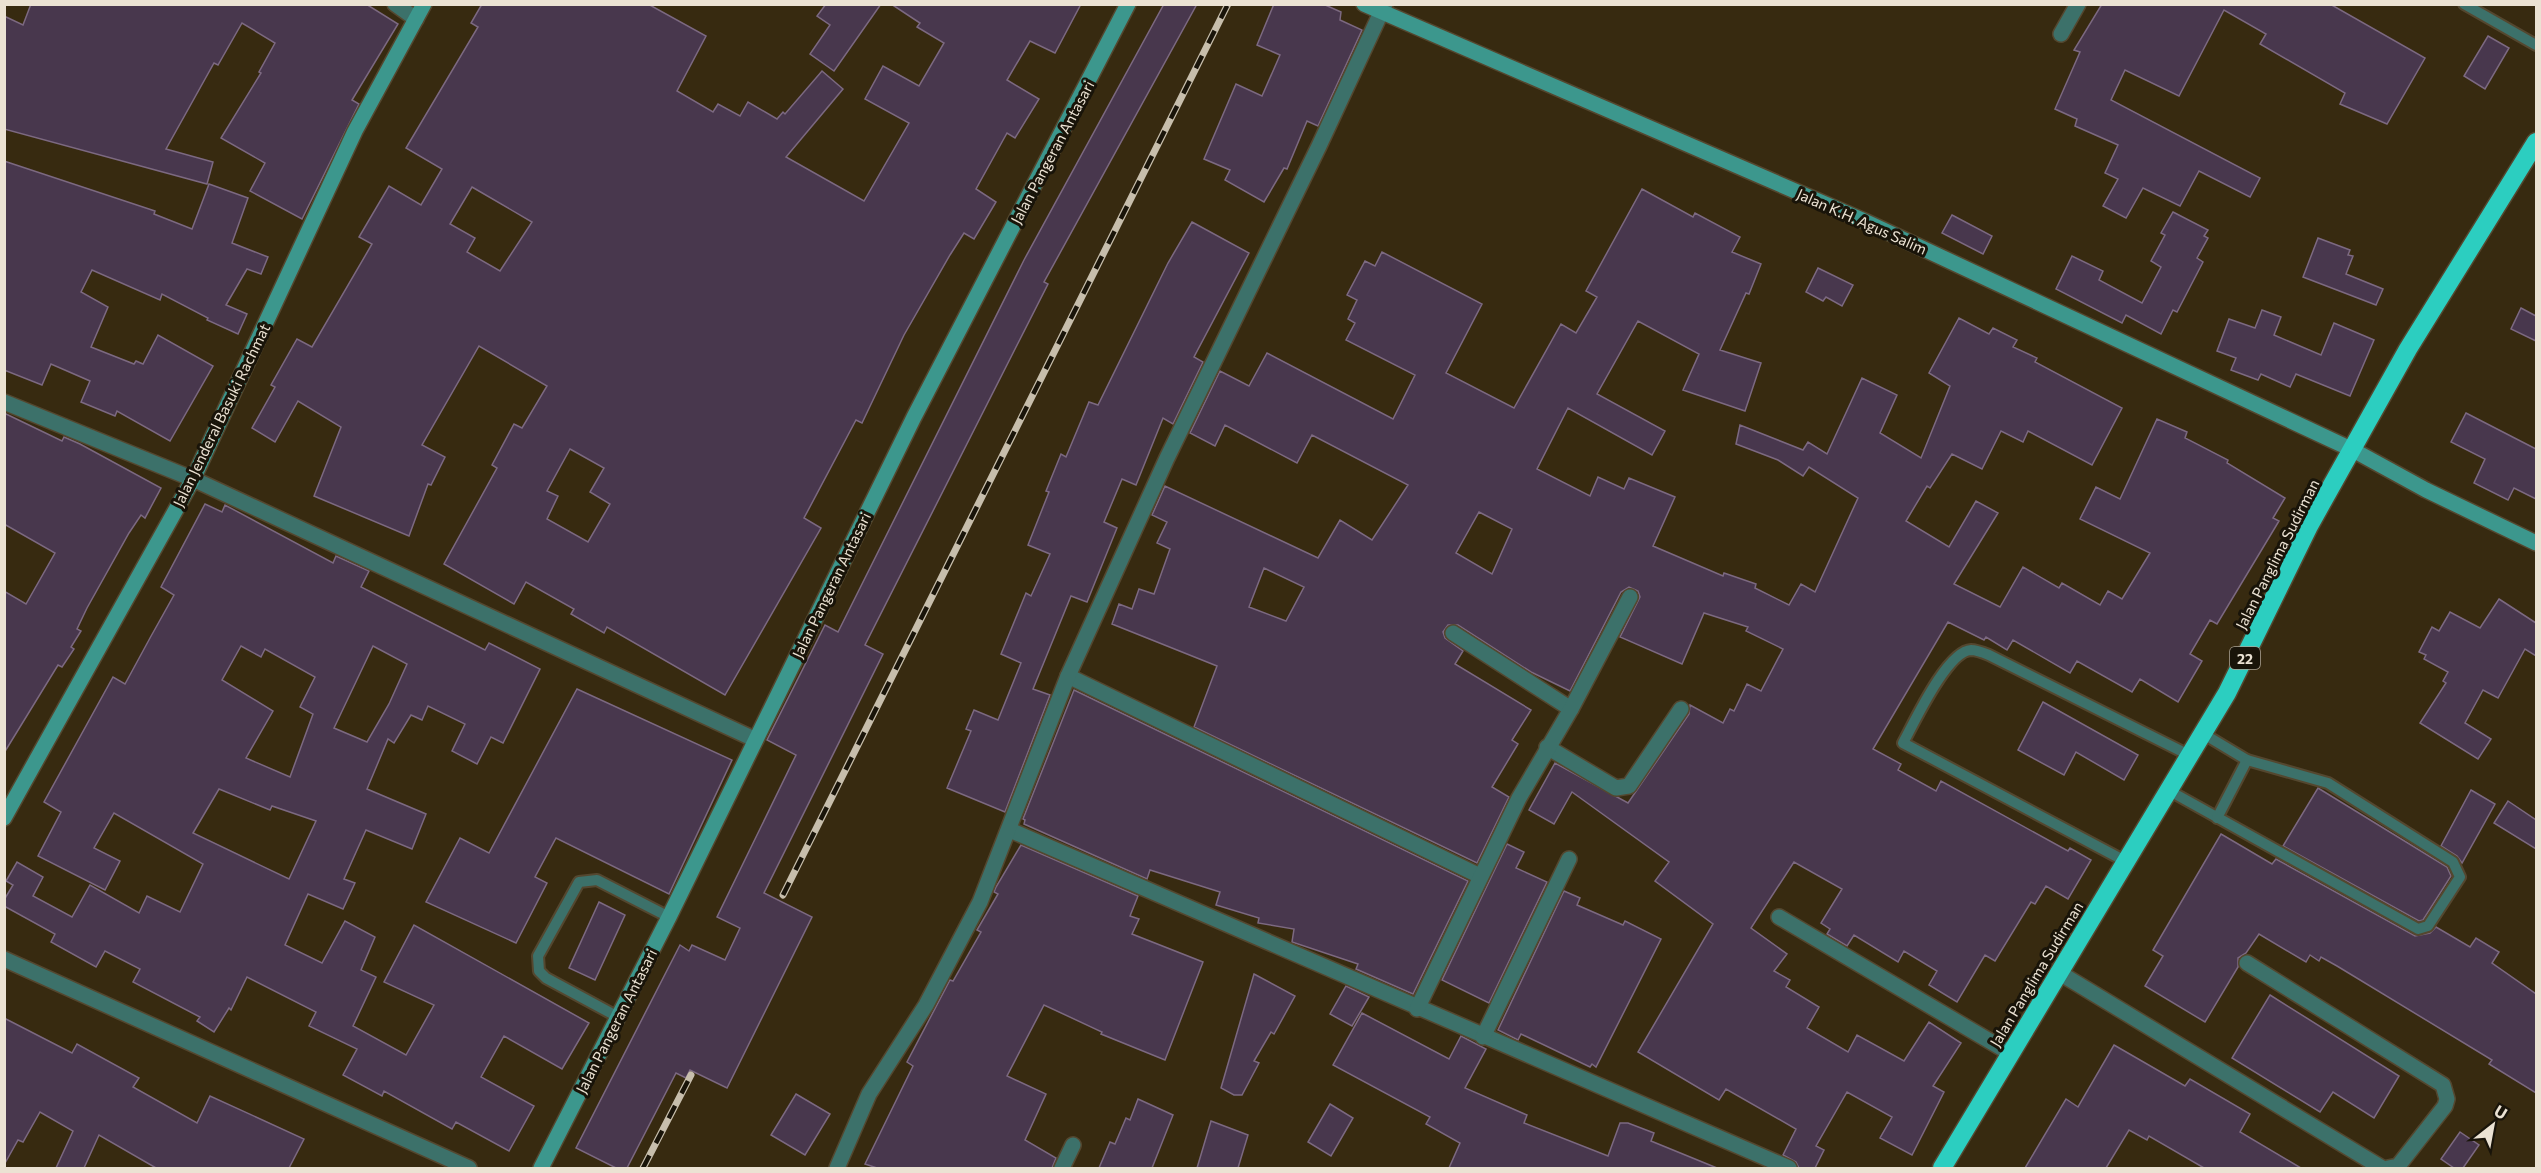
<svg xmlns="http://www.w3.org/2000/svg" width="2541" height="1173" viewBox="0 0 2541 1173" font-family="Commissioner,sans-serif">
	<rect width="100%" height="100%" fill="#372a10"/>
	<g fill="#48374d" stroke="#7c6981" stroke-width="1.5" fill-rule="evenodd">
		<path d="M 31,4 L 366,4 L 398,24 L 352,100 L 359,104 L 302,219 L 250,191 L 265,163 L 221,138 L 261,73 L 259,72 L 275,43 L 242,23 L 218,65 L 214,63 L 166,149 L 213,162 L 207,184 L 4,129 L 4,16 L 23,25 Z"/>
		<path d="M 482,4 L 648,4 L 706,36 L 677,91 L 713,112 L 718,104 L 740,116 L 748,102 L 777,119 L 783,112 L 785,114 L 822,71 L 843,89 L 786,157 L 864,201 L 909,123 L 865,99 L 883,66 L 919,86 L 944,43 L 917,27 L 920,23 L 891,4 L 1081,4 L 1055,53 L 1030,41 L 1007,80 L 1039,99 L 1015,138 L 1007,133 L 976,189 L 996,202 L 974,239 L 964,233 L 950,255 L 904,335 L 862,423 L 856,420 L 804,518 L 821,528 L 725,695 L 607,627 L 604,633 L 571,614 L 574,609 L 526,582 L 514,604 L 444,564 L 497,468 L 492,465 L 514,424 L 522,428 L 547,386 L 479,346 L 422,445 L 445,457 L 431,485 L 428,484 L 409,536 L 314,496 L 341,427 L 298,401 L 275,442 L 252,428 L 275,387 L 271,385 L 297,339 L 312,347 L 372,244 L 359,237 L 389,186 L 421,205 L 442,169 L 406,148 L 478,27 L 471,23 ZM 472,187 L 532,222 L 500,271 L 467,252 L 475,238 L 450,224 ZM 570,449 L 604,468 L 590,492 L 610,504 L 588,542 L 547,519 L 558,496 L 547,491 Z"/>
		<path d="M 826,4 L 881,4 L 834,71 L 810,54 L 830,25 L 817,16 Z"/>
		<path d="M 1164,4 L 1197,4 L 1044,282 L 1048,284 L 865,645 L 883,654 L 764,893 L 812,917 L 727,1088 L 690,1070 L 686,1078 L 676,1073 L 627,1168 L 616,1168 L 576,1148 L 680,945 L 689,951 L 692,945 L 725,960 L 740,928 L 717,917 L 796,755 L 767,740 L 825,625 L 838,632 L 1024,260 Z"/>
		<path d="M 1274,4 L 1323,4 L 1341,12 L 1340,20 L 1362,30 L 1318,126 L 1307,121 L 1287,169 L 1284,168 L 1264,202 L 1225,180 L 1230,170 L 1204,159 L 1236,84 L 1262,96 L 1280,55 L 1257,45 Z"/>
		<path d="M 2102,4 L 2330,4 L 2425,58 L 2387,124 L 2340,104 L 2345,93 L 2260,44 L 2266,34 L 2224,10 L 2179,96 L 2125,70 L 2111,100 L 2260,178 L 2250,197 L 2199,171 L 2180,206 L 2143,188 L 2126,218 L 2103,206 L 2118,179 L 2105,173 L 2118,145 L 2075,126 L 2077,119 L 2055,109 L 2080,52 L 2074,50 Z"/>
		<path d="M 2488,36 L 2509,48 L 2485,89 L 2464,76 Z"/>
		<path d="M 4,161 L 155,211 L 154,214 L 192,229 L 209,184 L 248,198 L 232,243 L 268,257 L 261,274 L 247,269 L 226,305 L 247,314 L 238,334 L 207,320 L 208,318 L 162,294 L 160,300 L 92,270 L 81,292 L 108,307 L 91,347 L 134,364 L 136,361 L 143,364 L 158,335 L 213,366 L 170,441 L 117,411 L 115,416 L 81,402 L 90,381 L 51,364 L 42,385 L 4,370 Z"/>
		<path d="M 1642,189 L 1693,217 L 1695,213 L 1740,237 L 1732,252 L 1761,264 L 1749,294 L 1746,293 L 1720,350 L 1761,363 L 1745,411 L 1683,390 L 1699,354 L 1638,321 L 1597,394 L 1665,431 L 1652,455 L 1568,408 L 1537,469 L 1590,496 L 1598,477 L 1624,489 L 1629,478 L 1675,497 L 1653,546 L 1723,576 L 1724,573 L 1756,584 L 1755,588 L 1789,605 L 1801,584 L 1815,592 L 1858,498 L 1809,467 L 1803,476 L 1778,460 L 1736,444 L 1740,425 L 1803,450 L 1808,442 L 1827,454 L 1862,378 L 1897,395 L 1880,433 L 1921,458 L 1950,386 L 1929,373 L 1959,318 L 1989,334 L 1993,328 L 2017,340 L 2013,347 L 2037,358 L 2035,362 L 2122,408 L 2092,465 L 2028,431 L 2023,442 L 2001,431 L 1982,469 L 1952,454 L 1930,488 L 1927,486 L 1906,521 L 1949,547 L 1976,501 L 1998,513 L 1954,584 L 2000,607 L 2023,567 L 2059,588 L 2062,583 L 2100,605 L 2108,591 L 2122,599 L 2150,553 L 2080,519 L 2096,487 L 2120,499 L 2157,419 L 2187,432 L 2185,438 L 2228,460 L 2227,463 L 2285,498 L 2273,518 L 2279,521 L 2217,624 L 2210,620 L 2190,654 L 2202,661 L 2178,702 L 2140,679 L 2132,692 L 2077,661 L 2070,673 L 2013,640 L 2007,650 L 1986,637 L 1984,640 L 1948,622 L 1873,749 L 1901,764 L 1898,770 L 1936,791 L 1941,781 L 2068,851 L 2070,848 L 2091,860 L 2068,899 L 2046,886 L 2035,904 L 2031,902 L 1995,961 L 1985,955 L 1957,1002 L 1929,985 L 1937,971 L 1904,951 L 1898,962 L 1854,935 L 1847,946 L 1827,934 L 1830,929 L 1821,923 L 1842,889 L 1794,862 L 1751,928 L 1787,954 L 1774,971 L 1790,980 L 1786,987 L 1819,1007 L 1807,1028 L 1848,1052 L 1857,1035 L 1904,1061 L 1929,1022 L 1961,1043 L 1933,1086 L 1944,1092 L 1912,1155 L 1880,1138 L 1892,1117 L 1847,1092 L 1816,1146 L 1824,1150 L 1815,1168 L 1799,1168 L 1796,1162 L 1783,1155 L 1796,1129 L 1726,1089 L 1719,1100 L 1638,1052 L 1713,924 L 1655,881 L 1669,862 L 1572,792 L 1554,824 L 1529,810 L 1555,763 L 1628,803 L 1689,714 L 1690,705 L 1723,723 L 1730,709 L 1734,711 L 1747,684 L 1761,691 L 1783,649 L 1746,631 L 1748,627 L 1704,613 L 1682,664 L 1620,637 L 1640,597 L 1638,591 L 1629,587 L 1621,592 L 1570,691 L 1531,672 L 1458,625 L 1448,625 L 1443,632 L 1445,638 L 1463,651 L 1455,664 L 1531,710 L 1512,740 L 1518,744 L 1492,787 L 1509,797 L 1477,863 L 1194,727 L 1217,666 L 1112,624 L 1119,604 L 1132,609 L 1139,589 L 1154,594 L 1170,549 L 1157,543 L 1167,522 L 1152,515 L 1165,486 L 1318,558 L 1340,520 L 1372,540 L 1408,485 L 1312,435 L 1297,463 L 1225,425 L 1215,446 L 1190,433 L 1220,371 L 1249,386 L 1267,353 L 1393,419 L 1415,375 L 1346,340 L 1355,323 L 1348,319 L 1357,300 L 1347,295 L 1365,261 L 1375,266 L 1382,252 L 1482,304 L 1446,373 L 1514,408 L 1561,324 L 1576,333 L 1597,297 L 1586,291 ZM 1479,512 L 1512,529 L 1492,574 L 1456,553 ZM 1264,568 L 1304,587 L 1286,621 L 1249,607 Z"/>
		<path d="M 2173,212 L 2208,230 L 2204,236 L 2208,238 L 2197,258 L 2203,262 L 2177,312 L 2173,310 L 2161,334 L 2126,315 L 2122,323 L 2056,289 L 2072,256 L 2103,271 L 2099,280 L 2142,303 L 2161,267 L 2151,261 L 2165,235 L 2161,233 Z"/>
		<path d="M 1952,215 L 1992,236 L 1983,254 L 1942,233 Z"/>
		<path d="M 1192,222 L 1249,253 L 1194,357 L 1203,362 L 1173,424 L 1163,418 L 1136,485 L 1122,479 L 1104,522 L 1117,528 L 1087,602 L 1071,596 L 1033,689 L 1050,695 L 1005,812 L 947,788 L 971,731 L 966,729 L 974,710 L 998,720 L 1021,663 L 1001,654 L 1026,593 L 1031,596 L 1050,554 L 1028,545 L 1049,492 L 1046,491 L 1061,454 L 1066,457 L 1089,402 L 1098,405 L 1168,263 Z"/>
		<path d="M 2318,238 L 2350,250 L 2348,255 L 2353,256 L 2346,274 L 2383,289 L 2376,305 L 2303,277 Z"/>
		<path d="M 1818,268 L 1853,285 L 1842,306 L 1826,297 L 1823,301 L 1806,292 Z"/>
		<path d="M 2521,308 L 2536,316 L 2536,341 L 2511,329 Z"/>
		<path d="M 2262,310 L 2281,317 L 2274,335 L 2321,355 L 2334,323 L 2374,340 L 2350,396 L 2296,374 L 2290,387 L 2261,374 L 2258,380 L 2231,370 L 2236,358 L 2217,351 L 2229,319 L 2255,328 Z"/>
		<path d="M 4,413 L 62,441 L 64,437 L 80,444 L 161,488 L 145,518 L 141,515 L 129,533 L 87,608 L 77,629 L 81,631 L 71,647 L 74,649 L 62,667 L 58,665 L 4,753 L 4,591 L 26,604 L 55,553 L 4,524 Z"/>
		<path d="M 2466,413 L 2536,449 L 2536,499 L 2514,488 L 2508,500 L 2474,483 L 2485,459 L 2451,442 Z"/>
		<path d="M 205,504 L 222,512 L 225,505 L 333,563 L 336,556 L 369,571 L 361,587 L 485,650 L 489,643 L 540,669 L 503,743 L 491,737 L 477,764 L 452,751 L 465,724 L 428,706 L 422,720 L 411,715 L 394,743 L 388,739 L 367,789 L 426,814 L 412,849 L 366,830 L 344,879 L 355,883 L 343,909 L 308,894 L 285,945 L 322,963 L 345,921 L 375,937 L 361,970 L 376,977 L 353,1026 L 406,1055 L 434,1005 L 384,982 L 414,925 L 589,1023 L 562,1069 L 504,1036 L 481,1077 L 534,1106 L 509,1151 L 456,1122 L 452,1129 L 384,1091 L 382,1096 L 343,1075 L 357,1049 L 309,1026 L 316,1012 L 247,977 L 231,1010 L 229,1008 L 214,1032 L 197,1021 L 200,1017 L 133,982 L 140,969 L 105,951 L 96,967 L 51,942 L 55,934 L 4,906 L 4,900 L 13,885 L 6,881 L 17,862 L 43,877 L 33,896 L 72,917 L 90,885 L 139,913 L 147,896 L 180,912 L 203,864 L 114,813 L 94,848 L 120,861 L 105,890 L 38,856 L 61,812 L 44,802 L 113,677 L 125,684 L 150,638 L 174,595 L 161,587 ZM 241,646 L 261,657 L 265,649 L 315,677 L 300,707 L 313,714 L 290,777 L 246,758 L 273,711 L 222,680 ZM 373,646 L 407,664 L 389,704 L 367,742 L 334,728 ZM 219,789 L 270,810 L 272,806 L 316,821 L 289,879 L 193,833 Z"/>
		<path d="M 2499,599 L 2536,623 L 2536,656 L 2525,649 L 2498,698 L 2483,690 L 2465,723 L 2491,739 L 2478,759 L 2420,723 L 2446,683 L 2443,681 L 2448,672 L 2424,659 L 2426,655 L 2419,652 L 2432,627 L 2439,631 L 2450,612 L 2480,628 Z"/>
		<path d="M 577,689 L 732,760 L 669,894 L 556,838 L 535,877 L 547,883 L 516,943 L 426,902 L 460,838 L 489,853 Z"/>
		<path d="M 1074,690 L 1468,881 L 1413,994 L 1356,969 L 1358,964 L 1292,942 L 1294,929 L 1258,923 L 1259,918 L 1216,905 L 1220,892 L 1150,870 L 1147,879 L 1024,824 L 1025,820 L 1023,819 Z"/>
		<path d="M 2043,702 L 2138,755 L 2124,780 L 2076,752 L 2064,775 L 2018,750 Z"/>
		<path d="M 2318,788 L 2447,867 L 2451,876 L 2423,920 L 2419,921 L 2283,846 Z"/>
		<path d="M 2471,790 L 2495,804 L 2462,863 L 2457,856 L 2441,846 Z"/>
		<path d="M 2508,801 L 2536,820 L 2536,849 L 2494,823 Z"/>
		<path d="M 2221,834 L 2272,864 L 2276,859 L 2415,936 L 2430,933 L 2436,927 L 2470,947 L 2476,938 L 2499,952 L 2492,963 L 2536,994 L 2536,1093 L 2489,1064 L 2492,1060 L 2337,966 L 2321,957 L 2319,961 L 2310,955 L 2306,962 L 2259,934 L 2246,953 L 2238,958 L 2238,967 L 2205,1022 L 2145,986 L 2163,956 L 2153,950 Z"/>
		<path d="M 1507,844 L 1524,852 L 1516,868 L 1547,882 L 1489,1003 L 1442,980 Z"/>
		<path d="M 1021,845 L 1138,896 L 1130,916 L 1139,919 L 1132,934 L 1203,962 L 1165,1060 L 1101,1034 L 1102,1032 L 1044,1005 L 1007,1076 L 1046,1094 L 1025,1140 L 1056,1158 L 1052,1168 L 877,1168 L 865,1164 L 913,1066 L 907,1062 L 950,980 L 953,981 L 981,932 L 977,930 L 998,894 L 994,892 L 996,887 Z"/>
		<path d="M 1564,891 L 1580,898 L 1577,905 L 1623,925 L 1625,921 L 1661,939 L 1596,1067 L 1592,1064 L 1590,1067 L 1521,1034 L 1518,1040 L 1498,1030 Z"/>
		<path d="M 599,902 L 625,915 L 595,980 L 569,968 Z"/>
		<path d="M 1254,974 L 1295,996 L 1274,1034 L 1271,1032 L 1254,1061 L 1259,1063 L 1242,1095 L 1234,1095 L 1221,1088 Z"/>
		<path d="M 1346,986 L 1369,997 L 1352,1026 L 1330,1014 Z"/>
		<path d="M 2270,995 L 2399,1076 L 2374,1118 L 2333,1092 L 2320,1112 L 2232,1058 Z"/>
		<path d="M 1362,1013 L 1449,1059 L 1461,1036 L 1486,1049 L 1465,1088 L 1527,1115 L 1524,1123 L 1608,1156 L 1620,1123 L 1628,1123 L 1654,1133 L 1651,1141 L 1717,1168 L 1449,1168 L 1460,1143 L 1426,1124 L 1430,1117 L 1333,1065 Z"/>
		<path d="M 4,1018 L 72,1053 L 77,1044 L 139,1078 L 133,1087 L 197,1123 L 210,1096 L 304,1139 L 289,1168 L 156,1168 L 99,1135 L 84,1168 L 56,1168 L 73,1131 L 40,1112 L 23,1142 L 18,1140 L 4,1165 Z"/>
		<path d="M 2114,1045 L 2185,1086 L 2190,1079 L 2250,1114 L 2240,1132 L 2301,1168 L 2204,1168 L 2149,1136 L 2147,1140 L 2129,1130 L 2106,1168 L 2025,1168 L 2066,1099 L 2078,1107 Z"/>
		<path d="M 796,1094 L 830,1114 L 805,1155 L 771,1135 Z"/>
		<path d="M 1138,1099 L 1173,1115 L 1152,1168 L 1099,1168 L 1110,1142 L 1115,1144 L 1126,1118 L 1130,1120 Z"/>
		<path d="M 1330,1104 L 1353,1118 L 1331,1156 L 1308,1142 Z"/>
		<path d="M 1211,1121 L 1248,1135 L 1238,1168 L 1197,1168 Z"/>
		<path d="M 2460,1132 L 2479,1145 L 2463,1168 L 2454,1168 L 2441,1159 Z"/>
	</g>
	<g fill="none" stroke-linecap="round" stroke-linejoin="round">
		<defs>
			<g id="lane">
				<path d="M 2464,4 L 2536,45"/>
				<path d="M 2168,790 L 2418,929 L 2428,926 L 2460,877 L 2453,862 L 2328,783 L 2247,760 L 2202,733"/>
				<path d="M 2217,818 L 2247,760"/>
				<path d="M 2125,861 L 1903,743 C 1914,723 1947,651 1971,650 C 1976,650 1984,653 1989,655 L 2189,755"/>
				<path d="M 618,1017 L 546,978 L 539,971 L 538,956 L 579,882 L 597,880 L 669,917"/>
			</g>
			<g id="street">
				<path d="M 395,4 L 416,19"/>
				<path d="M 2061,34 L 2078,4"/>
				<path d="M 4,402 L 193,479 L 754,739"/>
				<path d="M 1453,633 L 1571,709"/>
				<path d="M 1068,676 L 1480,876"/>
				<path d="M 1547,747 L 1616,788 L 1629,786 L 1681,709"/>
				<path d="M 1010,830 L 1789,1168"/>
				<path d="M 1779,917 L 2010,1053"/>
				<path d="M 4,959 L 469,1168"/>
				<path d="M 2247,963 L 2443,1085 L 2447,1099 L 2445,1106 L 2398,1166 L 2388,1168"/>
				<path d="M 2058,972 L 2382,1168"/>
				<path d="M 1417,1009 L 1519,798 L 1571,709 L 1630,597"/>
				<path d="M 1483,1037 L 1569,859"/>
				<path d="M 837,1168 L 869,1094 L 926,1005 L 980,902 L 1068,676 L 1167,458 L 1319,146 L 1385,4"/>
				<path d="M 1062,1168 L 1073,1145"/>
			</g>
			<g id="secondary">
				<path d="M 1364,4 L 1862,220 L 2353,450 L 2426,490 L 2536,543"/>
				<path d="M 4,818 L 193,479 L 355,131 L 424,4"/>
				<path d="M 541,1168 L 669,917 L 914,417 L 1128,4"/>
			</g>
			<path id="highway" d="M 1942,1168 L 2227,693 L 2309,526 L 2408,349 L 2536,142"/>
		</defs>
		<use href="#lane" stroke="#54472f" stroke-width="14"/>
		<use href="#street" stroke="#54472f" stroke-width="18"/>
		<use href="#secondary" stroke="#54472f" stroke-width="18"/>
		<use href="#highway" stroke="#54472f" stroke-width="21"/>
		<use href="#lane" stroke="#3c716a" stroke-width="10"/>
		<use href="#street" stroke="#3c716a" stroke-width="15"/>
		<use href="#secondary" stroke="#3c978d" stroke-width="15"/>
		<use href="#highway" stroke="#2ccec0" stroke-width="18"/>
		<defs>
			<g id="rail">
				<path d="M 783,895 L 1228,4"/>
				<path d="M 643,1168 L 691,1075"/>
			</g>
		</defs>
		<use href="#rail" stroke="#c7beac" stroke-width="7"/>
		<use href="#rail" stroke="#191409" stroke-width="4.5" stroke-dasharray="14" stroke-linecap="butt"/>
	</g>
	<g text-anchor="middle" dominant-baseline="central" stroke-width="6" stroke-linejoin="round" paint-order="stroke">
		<rect fill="#191409" stroke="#aca496" stroke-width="1.5" x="2230" y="647" width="30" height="22" rx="4.5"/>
		<g font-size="14" font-weight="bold" fill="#ebe2d3">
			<text x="2245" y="658">22</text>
		</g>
		<g font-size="15" fill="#ebe2d3" stroke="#191409">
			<text transform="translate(1052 152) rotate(-62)">Jalan Pangeran Antasari</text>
			<text transform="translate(1862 221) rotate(24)">Jalan K.H. Agus Salim</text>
			<text transform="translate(221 415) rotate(-64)">Jalan Jenderal Basuki Rachmat</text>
			<text transform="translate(2277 554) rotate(-63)">Jalan Panglima Sudirman</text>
			<text transform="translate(831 585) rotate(-64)">Jalan Pangeran Antasari</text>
			<text transform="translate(2036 974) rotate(-59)">Jalan Panglima Sudirman</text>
			<text transform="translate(616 1021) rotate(-63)">Jalan Pangeran Antasari</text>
		</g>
	</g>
	<rect width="2541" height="1173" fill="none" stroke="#ebe2d3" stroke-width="12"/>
	<g transform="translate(2493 1125) rotate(31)" stroke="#191409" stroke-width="4.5" paint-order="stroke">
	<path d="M0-4.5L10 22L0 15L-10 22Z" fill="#ebe2d3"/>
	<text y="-9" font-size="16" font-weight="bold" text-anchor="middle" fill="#ebe2d3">U</text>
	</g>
</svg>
